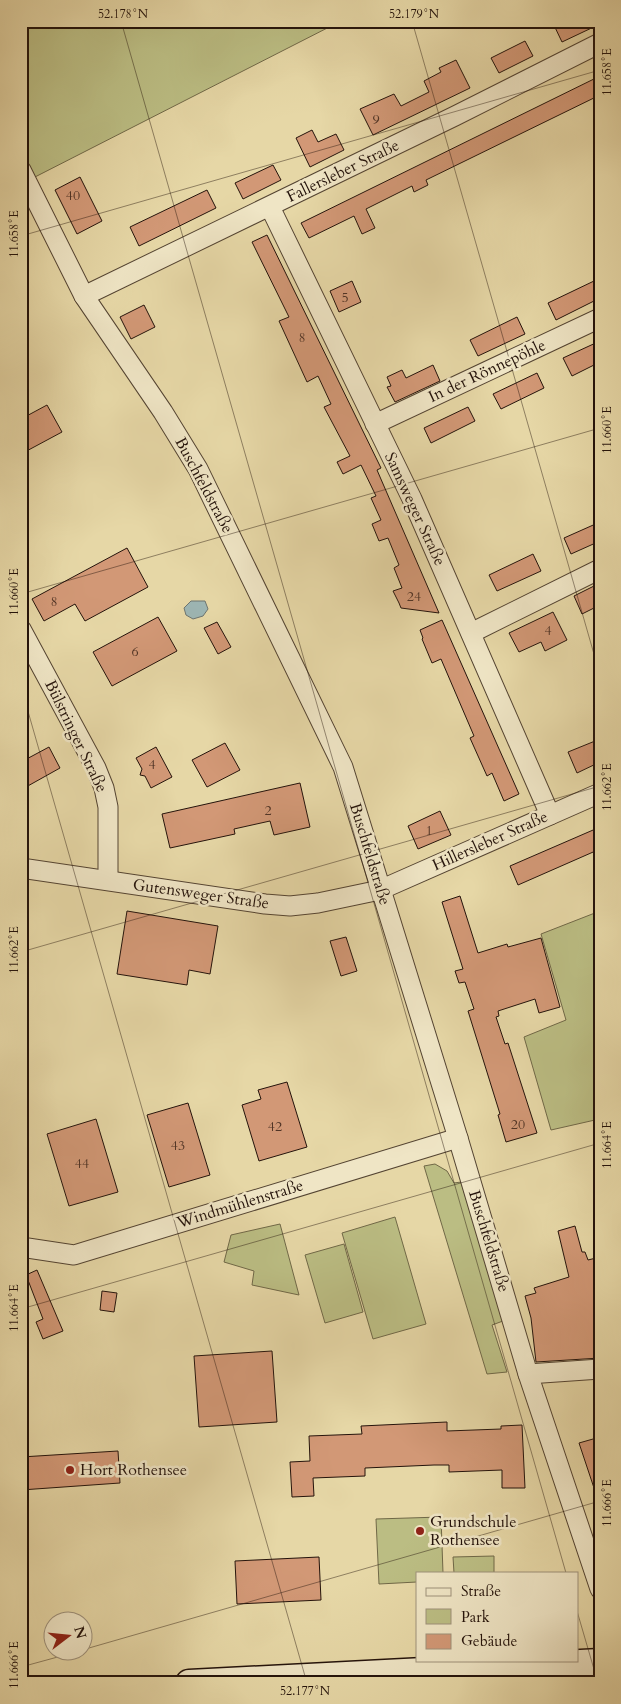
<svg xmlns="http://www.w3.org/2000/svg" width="621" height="1704" viewBox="0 0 621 1704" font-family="Cardo,serif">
	<rect width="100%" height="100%" fill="#e6d7a6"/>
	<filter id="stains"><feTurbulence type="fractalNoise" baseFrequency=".004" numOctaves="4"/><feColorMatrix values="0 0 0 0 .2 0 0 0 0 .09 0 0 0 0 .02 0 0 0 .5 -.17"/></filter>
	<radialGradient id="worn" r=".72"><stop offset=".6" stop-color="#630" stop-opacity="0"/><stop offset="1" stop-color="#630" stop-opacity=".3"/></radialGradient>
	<g fill="#bbbd83" stroke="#706847">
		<path d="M 21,21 L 341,21 L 33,178 L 21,153 Z"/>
		<path d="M 600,911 L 600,1134 L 595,1120 L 551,1130 L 524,1037 L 566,1020 L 541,934 Z"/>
		<path d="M 435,1164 L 447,1171 L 454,1183 L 461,1182 L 503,1321 L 492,1325 L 507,1372 L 487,1374 L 424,1166 Z"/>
		<path d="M 395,1217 L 426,1324 L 373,1339 L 342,1233 Z"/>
		<path d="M 280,1224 L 299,1295 L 252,1285 L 254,1271 L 224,1262 L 231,1235 Z"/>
		<path d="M 344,1244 L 363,1312 L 325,1323 L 305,1255 Z"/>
		<path d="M 441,1517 L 443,1573 L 417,1573 L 417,1582 L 379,1584 L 376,1519 Z"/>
		<path d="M 494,1556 L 494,1573 L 454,1573 L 453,1557 Z"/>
	</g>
	<path fill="#9db6b4" stroke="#6d7570" d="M 191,601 L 205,601 L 208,609 L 203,616 L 193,619 L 186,615 L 184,608 Z"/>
	<g fill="#d29876" stroke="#24130b">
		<path d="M 552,21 L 600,21 L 600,24 L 562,42 Z"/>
		<path d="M 525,41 L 533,56 L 499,73 L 491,58 Z"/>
		<path d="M 456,60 L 470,88 L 373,135 L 360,109 L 394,94 L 401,106 L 429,92 L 424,81 L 441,72 L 439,68 Z"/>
		<path d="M 600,76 L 600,95 L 426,180 L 428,185 L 414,192 L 412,186 L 366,209 L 375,228 L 362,234 L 354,216 L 309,238 L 301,223 Z"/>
		<path d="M 312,130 L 318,142 L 336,134 L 344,150 L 310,167 L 296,138 Z"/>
		<path d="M 273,165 L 281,180 L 243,199 L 235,183 Z"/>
		<path d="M 80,177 L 102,221 L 77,234 L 55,190 Z"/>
		<path d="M 207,190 L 216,208 L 139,246 L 130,227 Z"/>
		<path d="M 267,235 L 381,468 L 377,470 L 439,613 L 401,608 L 399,603 L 393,591 L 402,588 L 394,568 L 399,565 L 388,538 L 379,541 L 372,524 L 381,520 L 371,498 L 376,496 L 361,465 L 343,474 L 337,462 L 350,456 L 324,407 L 331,404 L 318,376 L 307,382 L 279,321 L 289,317 L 252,242 Z"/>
		<path d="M 352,281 L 361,302 L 339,312 L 330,291 Z"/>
		<path d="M 594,281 L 600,293 L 600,298 L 556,320 L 548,303 Z"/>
		<path d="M 144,305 L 155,327 L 131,339 L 120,317 Z"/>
		<path d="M 517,317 L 525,334 L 478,356 L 470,340 Z"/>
		<path d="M 600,341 L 600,362 L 572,376 L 563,358 Z"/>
		<path d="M 433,365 L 440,381 L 395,402 L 387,387 L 391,386 L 387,377 L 402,370 L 406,378 Z"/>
		<path d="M 537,373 L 544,388 L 501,409 L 493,394 Z"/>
		<path d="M 47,405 L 62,432 L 21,454 L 21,419 Z"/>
		<path d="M 468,407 L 475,421 L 431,443 L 424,428 Z"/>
		<path d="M 600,522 L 600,541 L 571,554 L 564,538 Z"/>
		<path d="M 127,548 L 148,587 L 85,621 L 75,604 L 44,621 L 32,599 Z"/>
		<path d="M 533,554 L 541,571 L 497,591 L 489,575 Z"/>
		<path d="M 600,583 L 600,605 L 582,614 L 574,596 Z"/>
		<path d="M 553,612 L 567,640 L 545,651 L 541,642 L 519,652 L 509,633 Z"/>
		<path d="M 158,617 L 177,651 L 112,686 L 93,652 Z"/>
		<path d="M 442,620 L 519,794 L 504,801 L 492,773 L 487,776 L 470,738 L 474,736 L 441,659 L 432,663 L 422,639 L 423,638 L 420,630 Z"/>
		<path d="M 217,622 L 231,647 L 218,654 L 204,628 Z"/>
		<path d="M 600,739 L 600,762 L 577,773 L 568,752 Z"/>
		<path d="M 225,743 L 240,770 L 207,787 L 192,760 Z"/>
		<path d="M 49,747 L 60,768 L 26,787 L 21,778 L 21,762 Z"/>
		<path d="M 156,747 L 172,777 L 151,788 L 145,776 L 140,775 L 142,769 L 136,758 Z"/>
		<path d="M 300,783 L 310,827 L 274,835 L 270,821 L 234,829 L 235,834 L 170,848 L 162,814 Z"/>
		<path d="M 440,811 L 451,835 L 418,849 L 408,826 Z"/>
		<path d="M 600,827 L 600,849 L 518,885 L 510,866 Z"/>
		<path d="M 460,896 L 478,953 L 507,944 L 508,947 L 541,938 L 560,1007 L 539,1013 L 535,999 L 498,1011 L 499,1016 L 496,1017 L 505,1044 L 508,1043 L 537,1133 L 506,1142 L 498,1115 L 500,1114 L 468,1011 L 474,1009 L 465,982 L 459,983 L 455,971 L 463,969 L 442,902 Z"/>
		<path d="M 127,911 L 218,926 L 210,974 L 189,970 L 187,985 L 117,974 Z"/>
		<path d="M 346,937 L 357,971 L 341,976 L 330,941 Z"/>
		<path d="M 287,1082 L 307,1147 L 259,1161 L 242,1105 L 261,1099 L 258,1090 Z"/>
		<path d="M 188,1103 L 210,1175 L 169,1187 L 147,1115 Z"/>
		<path d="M 96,1119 L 118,1192 L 69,1206 L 47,1134 Z"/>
		<path d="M 575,1226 L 582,1252 L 585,1252 L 588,1260 L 600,1257 L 600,1284 L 595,1285 L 600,1300 L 600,1358 L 536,1362 L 531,1318 L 525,1296 L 536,1293 L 534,1288 L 569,1277 L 558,1231 Z"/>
		<path d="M 37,1270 L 63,1331 L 43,1339 L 36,1322 L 43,1319 L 26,1275 Z"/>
		<path d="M 102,1291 L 117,1293 L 114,1312 L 100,1310 Z"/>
		<path d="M 272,1351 L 277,1422 L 199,1427 L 194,1356 Z"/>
		<path d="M 447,1422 L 447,1431 L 501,1429 L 501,1426 L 522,1425 L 525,1488 L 502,1488 L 502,1470 L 449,1472 L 449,1465 L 434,1465 L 365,1468 L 365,1476 L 313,1478 L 314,1496 L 292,1497 L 290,1462 L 310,1461 L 309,1436 L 362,1434 L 361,1426 Z"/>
		<path d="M 600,1437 L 600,1496 L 597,1497 L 579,1443 Z"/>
		<path d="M 118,1451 L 120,1483 L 21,1490 L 21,1457 Z"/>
		<path d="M 319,1557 L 321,1600 L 237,1604 L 235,1561 Z"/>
	</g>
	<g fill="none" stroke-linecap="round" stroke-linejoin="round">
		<defs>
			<g id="street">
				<path d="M 21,170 L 84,296 L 163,412 L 198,469 L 343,767 L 458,1138 L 528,1374 L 600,1589"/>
				<path d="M 270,207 L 412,499 L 550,815"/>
				<path d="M 84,296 L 455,116 L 600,43"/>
				<path d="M 375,424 L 600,318"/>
				<path d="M 21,629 L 96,768 L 104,788 L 108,807 L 108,880"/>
				<path d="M 471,633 L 600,569"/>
				<path d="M 21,868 L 265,904 L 290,906 L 318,903 L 380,890 L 600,793"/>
				<path d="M 21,1247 L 74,1255 L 458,1138"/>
				<path d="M 528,1374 L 600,1369"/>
			</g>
			<path id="secondary" d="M 189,1683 L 600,1662"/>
		</defs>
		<use href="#street" stroke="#544432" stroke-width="21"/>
		<use href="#secondary" stroke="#24130b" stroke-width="29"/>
		<use href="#street" stroke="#efe5c5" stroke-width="19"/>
		<use href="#secondary" stroke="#efe5c5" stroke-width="26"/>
	</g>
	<path fill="none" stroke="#24130b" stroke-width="1" stroke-opacity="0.45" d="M 121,21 L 566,1573M 412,21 L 600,675M 21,236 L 600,70M 21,594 L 600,428M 21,687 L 307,1683M 21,952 L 600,786M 21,1309 L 600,1143M 577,1611 L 598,1683M 82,1650 L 600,1501M 21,1667 L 76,1652"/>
	<g fill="#8f2418" stroke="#efe5c5" stroke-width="2">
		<circle cx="70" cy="1470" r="5"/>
		<circle cx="420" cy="1531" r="5"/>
	</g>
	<g text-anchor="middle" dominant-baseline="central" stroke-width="5" stroke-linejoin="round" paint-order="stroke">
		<g font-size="14" fill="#503426">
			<text x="376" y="119">9</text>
			<text x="73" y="195">40</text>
			<text x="345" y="297">5</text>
			<text x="302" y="337">8</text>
			<text x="414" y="596">24</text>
			<text x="54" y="601">8</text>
			<text x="548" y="630">4</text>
			<text x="135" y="651">6</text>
			<text x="152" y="764">4</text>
			<text x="268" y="810">2</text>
			<text x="429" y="830">1</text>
			<text x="518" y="1124">20</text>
			<text x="275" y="1126">42</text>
			<text x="178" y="1145">43</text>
			<text x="82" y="1163">44</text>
		</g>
		<g font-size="16" fill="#24130b" stroke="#efe5c5">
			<text transform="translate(343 171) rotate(-26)">Fallersleber Straße</text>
			<text transform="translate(487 371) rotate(-25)">In der Rönnepöhle</text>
			<text transform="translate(204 485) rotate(62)">Buschfeldstraße</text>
			<text transform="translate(415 509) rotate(65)">Samsweger Straße</text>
			<text transform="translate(76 736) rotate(64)">Bülstringer Straße</text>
			<text transform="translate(490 841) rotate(-24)">Hillersleber Straße</text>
			<text transform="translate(370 854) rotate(73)">Buschfeldstraße</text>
			<text transform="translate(201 894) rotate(8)">Gutensweger Straße</text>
			<text transform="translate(240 1204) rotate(-17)">Windmühlenstraße</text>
			<text transform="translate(489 1241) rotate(73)">Buschfeldstraße</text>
		</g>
		<g font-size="16" fill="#24130b" stroke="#efe5c5" text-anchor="start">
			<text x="80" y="1470">Hort Rothensee</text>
			<text x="430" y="1522">Grundschule<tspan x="430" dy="18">Rothensee</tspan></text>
		</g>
	</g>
	<rect width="621" height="1704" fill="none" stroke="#e6d7a6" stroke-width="55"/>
	<rect x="416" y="1572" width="162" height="90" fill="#efe5c5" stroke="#9e917b"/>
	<rect x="426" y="1588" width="25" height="8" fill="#efe5c5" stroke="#9e917b"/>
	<text x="461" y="1596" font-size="15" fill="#24130b">Straße</text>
	<rect x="426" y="1609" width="25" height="15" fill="#bbbd83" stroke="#9e917b"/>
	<text x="461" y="1622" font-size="15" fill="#24130b">Park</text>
	<rect x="426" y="1634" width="25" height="15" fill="#d29876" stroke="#9e917b"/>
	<text x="461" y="1646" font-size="15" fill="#24130b">Gebäude</text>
	<g transform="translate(68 1636) rotate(74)"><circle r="24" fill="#efe5c5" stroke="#9e917b"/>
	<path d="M0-4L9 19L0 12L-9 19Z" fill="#8f2418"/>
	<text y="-8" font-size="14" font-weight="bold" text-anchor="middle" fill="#24130b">N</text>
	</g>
	<rect x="28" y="28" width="566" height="1648" fill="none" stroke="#24130b" stroke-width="2"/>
	<g font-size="12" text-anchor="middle" fill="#24130b">
		<text x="123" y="18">52.178°N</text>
		<text x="414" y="18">52.179°N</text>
		<text transform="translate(607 72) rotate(-90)" y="4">11.658°E</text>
		<text transform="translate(14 234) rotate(-90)" y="4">11.658°E</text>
		<text transform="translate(607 430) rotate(-90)" y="4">11.660°E</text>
		<text transform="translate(14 592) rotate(-90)" y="4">11.660°E</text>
		<text transform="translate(607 787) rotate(-90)" y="4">11.662°E</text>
		<text transform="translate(14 950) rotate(-90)" y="4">11.662°E</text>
		<text transform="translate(607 1145) rotate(-90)" y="4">11.664°E</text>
		<text transform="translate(14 1308) rotate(-90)" y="4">11.664°E</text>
		<text transform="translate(607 1503) rotate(-90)" y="4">11.666°E</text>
		<text transform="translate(14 1665) rotate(-90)" y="4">11.666°E</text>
		<text x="305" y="1695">52.177°N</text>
	</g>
	<rect width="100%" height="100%" filter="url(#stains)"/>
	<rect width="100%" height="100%" fill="url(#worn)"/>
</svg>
